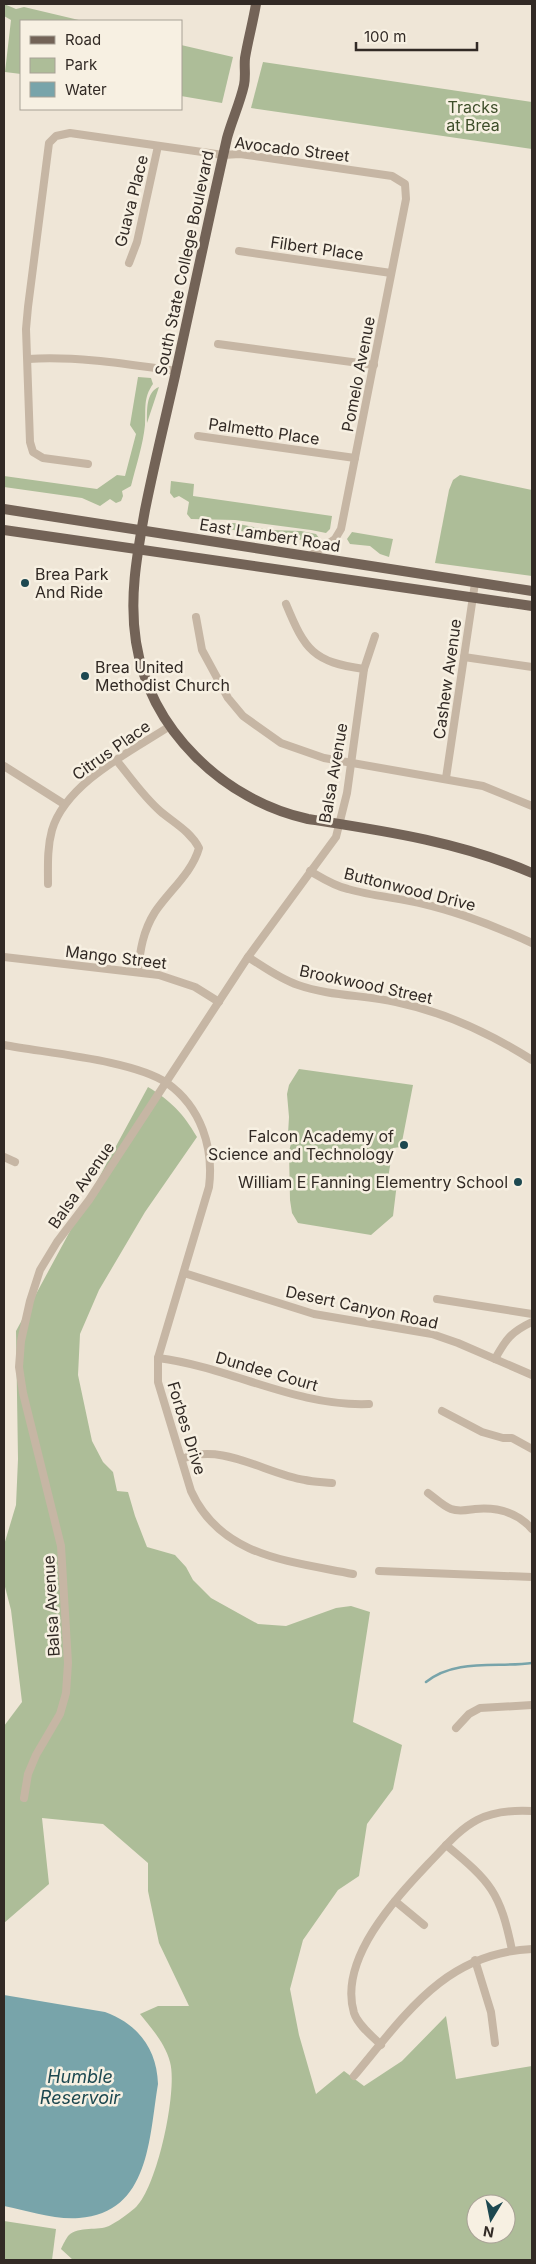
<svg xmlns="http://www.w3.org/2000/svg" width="536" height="2264" viewBox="0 0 536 2264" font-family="Inter,sans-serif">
	<rect width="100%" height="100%" fill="#efe6d7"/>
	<g fill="#adbd98" fill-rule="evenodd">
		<path d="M 4,4 L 16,9 L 24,7 L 83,21 L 21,21 L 21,74 L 5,72 L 11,20 L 4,16 Z"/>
		<path d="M 181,45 L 233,57 L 222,103 L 181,96 Z"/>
		<path d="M 263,62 L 532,102 L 532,149 L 251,108 Z"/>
		<path d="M 138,377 L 151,378 L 153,384 C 143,398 146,409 145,425 C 143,445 136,466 131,486 L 122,491 L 123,496 L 121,501 L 116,503 L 110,499 L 100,506 L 82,498 L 4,487 L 4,476 L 97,489 L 117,475 L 125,476 L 136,434 L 130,425 Z"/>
		<path d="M 159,387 L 147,423 C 147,410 146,392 159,387 Z"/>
		<path d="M 460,475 L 532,490 L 532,576 L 435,563 L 449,490 L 453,480 Z"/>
		<path d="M 171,481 L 194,484 L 193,496 L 332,516 L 330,529 L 326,533 L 311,530 L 235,520 L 191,519 L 187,514 L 189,502 L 179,496 L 174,498 L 170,493 Z"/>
		<path d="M 234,523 L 269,530 L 301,531 L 316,534 L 323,543 L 198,525 Z"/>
		<path d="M 352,532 L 393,539 L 389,557 L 380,554 L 370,546 L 350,544 L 347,539 Z"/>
		<path d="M 299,1069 L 413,1085 L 401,1147 L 393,1148 L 388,1178 L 397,1183 L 393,1216 L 371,1235 L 298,1223 L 292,1213 L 290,1200 L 289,1151 L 292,1140 L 288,1134 L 289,1117 L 287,1094 L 289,1085 Z"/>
		<path d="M 148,1087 C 171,1101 183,1113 197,1137 L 145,1212 L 99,1290 L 80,1334 L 78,1375 L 92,1441 L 103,1462 L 113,1472 L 117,1491 L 128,1492 L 135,1516 L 147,1547 L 175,1555 L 186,1567 L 193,1580 L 211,1598 L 258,1624 L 286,1626 L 336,1608 L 351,1606 L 370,1612 L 353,1722 L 402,1745 L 393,1789 L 367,1824 L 359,1876 L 338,1890 L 303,1940 L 290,1989 L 299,2035 L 316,2094 L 344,2071 L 364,2086 L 402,2061 L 446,2016 L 456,2079 L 532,2066 L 532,2260 L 73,2260 L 61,2249 C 63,2245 66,2238 69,2235 C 79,2226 98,2231 109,2226 C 117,2222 128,2214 135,2208 C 157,2189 178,2090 170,2062 C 165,2043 152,2029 140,2014 L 158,2006 L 189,2006 L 159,1943 L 148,1891 L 148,1863 L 103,1824 L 42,1818 L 49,1884 L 4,1923 L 4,1726 L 22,1702 L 11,1610 L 4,1583 L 4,1545 L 16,1505 L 18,1459 L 16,1331 ZM 476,2204 L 506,2204 L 506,2234 L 476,2234 Z"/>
		<path d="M 4,2221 L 56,2229 L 52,2260 L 4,2260 Z"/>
	</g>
	<path fill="#78a4aa" d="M 4,1995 L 105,2012 C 138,2024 157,2049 158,2084 C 149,2137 150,2213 79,2218 C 55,2220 28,2211 4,2206 Z"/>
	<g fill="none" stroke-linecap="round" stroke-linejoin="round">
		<path stroke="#78a4aa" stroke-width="2.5" d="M 426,1682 C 456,1658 498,1668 532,1663"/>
		<g stroke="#c6b6a4" stroke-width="8">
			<path d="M 239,251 L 391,273"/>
			<path d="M 129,263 L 137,242 L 158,146"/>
			<path d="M 218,344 L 374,365"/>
			<path d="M 28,359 C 78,356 126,364 176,371"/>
			<path d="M 198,436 L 355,458"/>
			<path d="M 88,464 L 43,458 L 33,452 L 30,442 L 26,329 L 28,307 L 49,143 L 56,136 L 70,133 L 223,155 L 240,154 L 392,176 L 405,184 L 406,199 L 341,529 L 335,539 L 310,556"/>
			<path d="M 286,604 C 305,650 313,662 364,669"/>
			<path d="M 196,617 L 202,650 L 228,698 L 243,716 L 281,743 L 324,758 L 483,786 L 532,806"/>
			<path d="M 464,657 L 532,667"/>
			<path d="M 117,761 C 131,778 143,796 160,811 C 174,823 190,831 199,848 C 192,873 169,891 155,912 C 143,931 140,950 138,972"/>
			<path d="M 4,766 L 64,804"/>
			<path d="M 446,778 L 475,583"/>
			<path d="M 310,871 C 322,878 334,886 348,889 C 372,896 399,898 424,904 C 462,913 497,927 532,943"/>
			<path d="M 48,884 C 48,866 47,848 52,830 C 66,783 130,752 170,726"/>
			<path d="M 4,957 L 159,975 L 195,987 L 219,1002"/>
			<path d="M 248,957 C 264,967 280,979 298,985 C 329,996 364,995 396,1002 C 444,1012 491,1034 532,1060"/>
			<path d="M 4,1045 C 46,1053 133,1060 167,1083 C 201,1107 214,1148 209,1187 L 158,1358 L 158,1382 L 191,1491 C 221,1557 289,1561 353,1574"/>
			<path d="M 4,1157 L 15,1162"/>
			<path d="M 184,1273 L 314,1314 L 432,1334 L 458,1343 L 532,1375"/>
			<path d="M 437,1299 L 532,1314"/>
			<path d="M 158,1358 C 230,1367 296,1407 369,1404"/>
			<path d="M 495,1359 C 506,1339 511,1332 532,1322"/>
			<path d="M 442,1411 L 482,1432 L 503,1438 L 512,1438 L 532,1449"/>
			<path d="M 182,1459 C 222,1442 266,1474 305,1480 C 313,1482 323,1482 332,1483"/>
			<path d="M 428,1493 C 435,1498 443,1506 451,1509 C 459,1512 467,1510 475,1509 C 497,1507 517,1512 532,1529"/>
			<path d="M 379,1571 L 532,1577"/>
			<path d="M 456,1728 L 469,1714 L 480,1708 L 532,1705"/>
			<path d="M 24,1798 L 28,1774 L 36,1755 L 60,1714 L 66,1693 L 68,1663 L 61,1546 L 23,1393 L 19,1367 L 21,1341 L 30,1301 L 40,1270 L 57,1242 L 89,1200 L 248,957 L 336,837 L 347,793 L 364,669 L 375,636"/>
			<path d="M 446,1845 C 491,1882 500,1892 512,1950"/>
			<path d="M 395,1901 L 424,1925"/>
			<path d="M 475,1960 L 491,2012 L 495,2043"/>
			<path d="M 381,2045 C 372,2036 358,2025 354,2013 C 338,1959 396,1898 429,1863 C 444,1848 458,1830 477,1820 C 494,1811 513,1810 532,1811"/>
			<path d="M 354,2076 C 406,2014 445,1953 532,1949"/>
		</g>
		<g stroke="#736357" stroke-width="10">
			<path d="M 256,4 C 253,22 248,40 245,58 C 244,67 246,76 244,85 C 240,103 232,120 227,138 C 209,217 193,296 175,376 C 165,420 154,465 145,510 C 137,555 129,597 136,642 C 150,730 223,800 308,819 C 385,831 460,842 532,873"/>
			<path d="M 4,509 L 532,591"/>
			<path d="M 4,530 L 532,606"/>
		</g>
	</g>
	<g fill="#1d4850" stroke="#f7f0e2" stroke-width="2">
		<circle cx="25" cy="583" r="5"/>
		<circle cx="85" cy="676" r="5"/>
		<circle cx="404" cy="1145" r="5"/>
		<circle cx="518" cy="1182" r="5"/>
	</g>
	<g text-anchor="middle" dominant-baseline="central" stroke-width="5" stroke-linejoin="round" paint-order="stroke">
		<g font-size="16" fill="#3e4e2a" stroke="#f7f0e2">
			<text x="473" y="107">Tracks<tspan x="473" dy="18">at Brea</tspan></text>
		</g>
		<g font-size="16" fill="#322a25" stroke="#f7f0e2">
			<text transform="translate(292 149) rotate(7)">Avocado Street</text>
			<text transform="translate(131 201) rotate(-76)">Guava Place</text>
			<text transform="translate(317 248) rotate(8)">Filbert Place</text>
			<text transform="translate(184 263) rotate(-78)">South State College Boulevard</text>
			<text transform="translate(358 374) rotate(-79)">Pomelo Avenue</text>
			<text transform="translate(264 431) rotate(8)">Palmetto Place</text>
			<text transform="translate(270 535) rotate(9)">East Lambert Road</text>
			<text transform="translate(447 679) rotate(-82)">Cashew Avenue</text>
			<text transform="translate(111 750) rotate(-35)">Citrus Place</text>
			<text transform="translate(333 773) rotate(-80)">Balsa Avenue</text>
			<text transform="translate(410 889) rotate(14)">Buttonwood Drive</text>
			<text transform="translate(116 957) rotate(7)">Mango Street</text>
			<text transform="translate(366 984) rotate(12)">Brookwood Street</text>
			<text transform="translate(81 1185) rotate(-55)">Balsa Avenue</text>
			<text transform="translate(362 1307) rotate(12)">Desert Canyon Road</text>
			<text transform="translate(267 1371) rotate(16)">Dundee Court</text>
			<text transform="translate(187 1428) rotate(73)">Forbes Drive</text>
			<text transform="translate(51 1606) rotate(-93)">Balsa Avenue</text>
		</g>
		<g font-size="16" fill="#322a25" stroke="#f7f0e2" text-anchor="start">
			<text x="35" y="574">Brea Park<tspan x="35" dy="18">And Ride</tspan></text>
			<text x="95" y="667">Brea United<tspan x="95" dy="18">Methodist Church</tspan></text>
			<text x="394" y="1136" text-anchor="end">Falcon Academy of<tspan x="394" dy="18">Science and Technology</tspan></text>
			<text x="508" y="1182" text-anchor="end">William E Fanning Elementry School</text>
		</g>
		<g font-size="18" font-style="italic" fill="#1d4850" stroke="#f7f0e2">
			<text x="80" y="2076">Humble<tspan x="80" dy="21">Reservoir</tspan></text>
		</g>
	</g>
	<rect width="536" height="2264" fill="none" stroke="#322a25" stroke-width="10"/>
	<rect x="20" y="20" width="162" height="90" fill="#f7f0e2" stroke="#a8a196"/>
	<rect x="30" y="36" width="25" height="8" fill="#736357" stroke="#a8a196"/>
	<text x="65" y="45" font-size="15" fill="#322a25">Road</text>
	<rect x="30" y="58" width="25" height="15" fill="#adbd98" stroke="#a8a196"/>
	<text x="65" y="70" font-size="15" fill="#322a25">Park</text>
	<rect x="30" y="82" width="25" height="15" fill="#78a4aa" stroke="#a8a196"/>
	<text x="65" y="95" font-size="15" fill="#322a25">Water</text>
	<g transform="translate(491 2219) rotate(190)"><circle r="24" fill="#f7f0e2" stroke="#a8a196"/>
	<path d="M0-4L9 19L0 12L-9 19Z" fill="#1d4850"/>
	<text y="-8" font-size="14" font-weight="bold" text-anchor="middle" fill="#322a25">N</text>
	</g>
	<path d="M356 42v8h121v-8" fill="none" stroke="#322a25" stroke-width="2.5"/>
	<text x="364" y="42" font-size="15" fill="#322a25" stroke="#f7f0e2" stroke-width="4" paint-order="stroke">100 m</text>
</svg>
